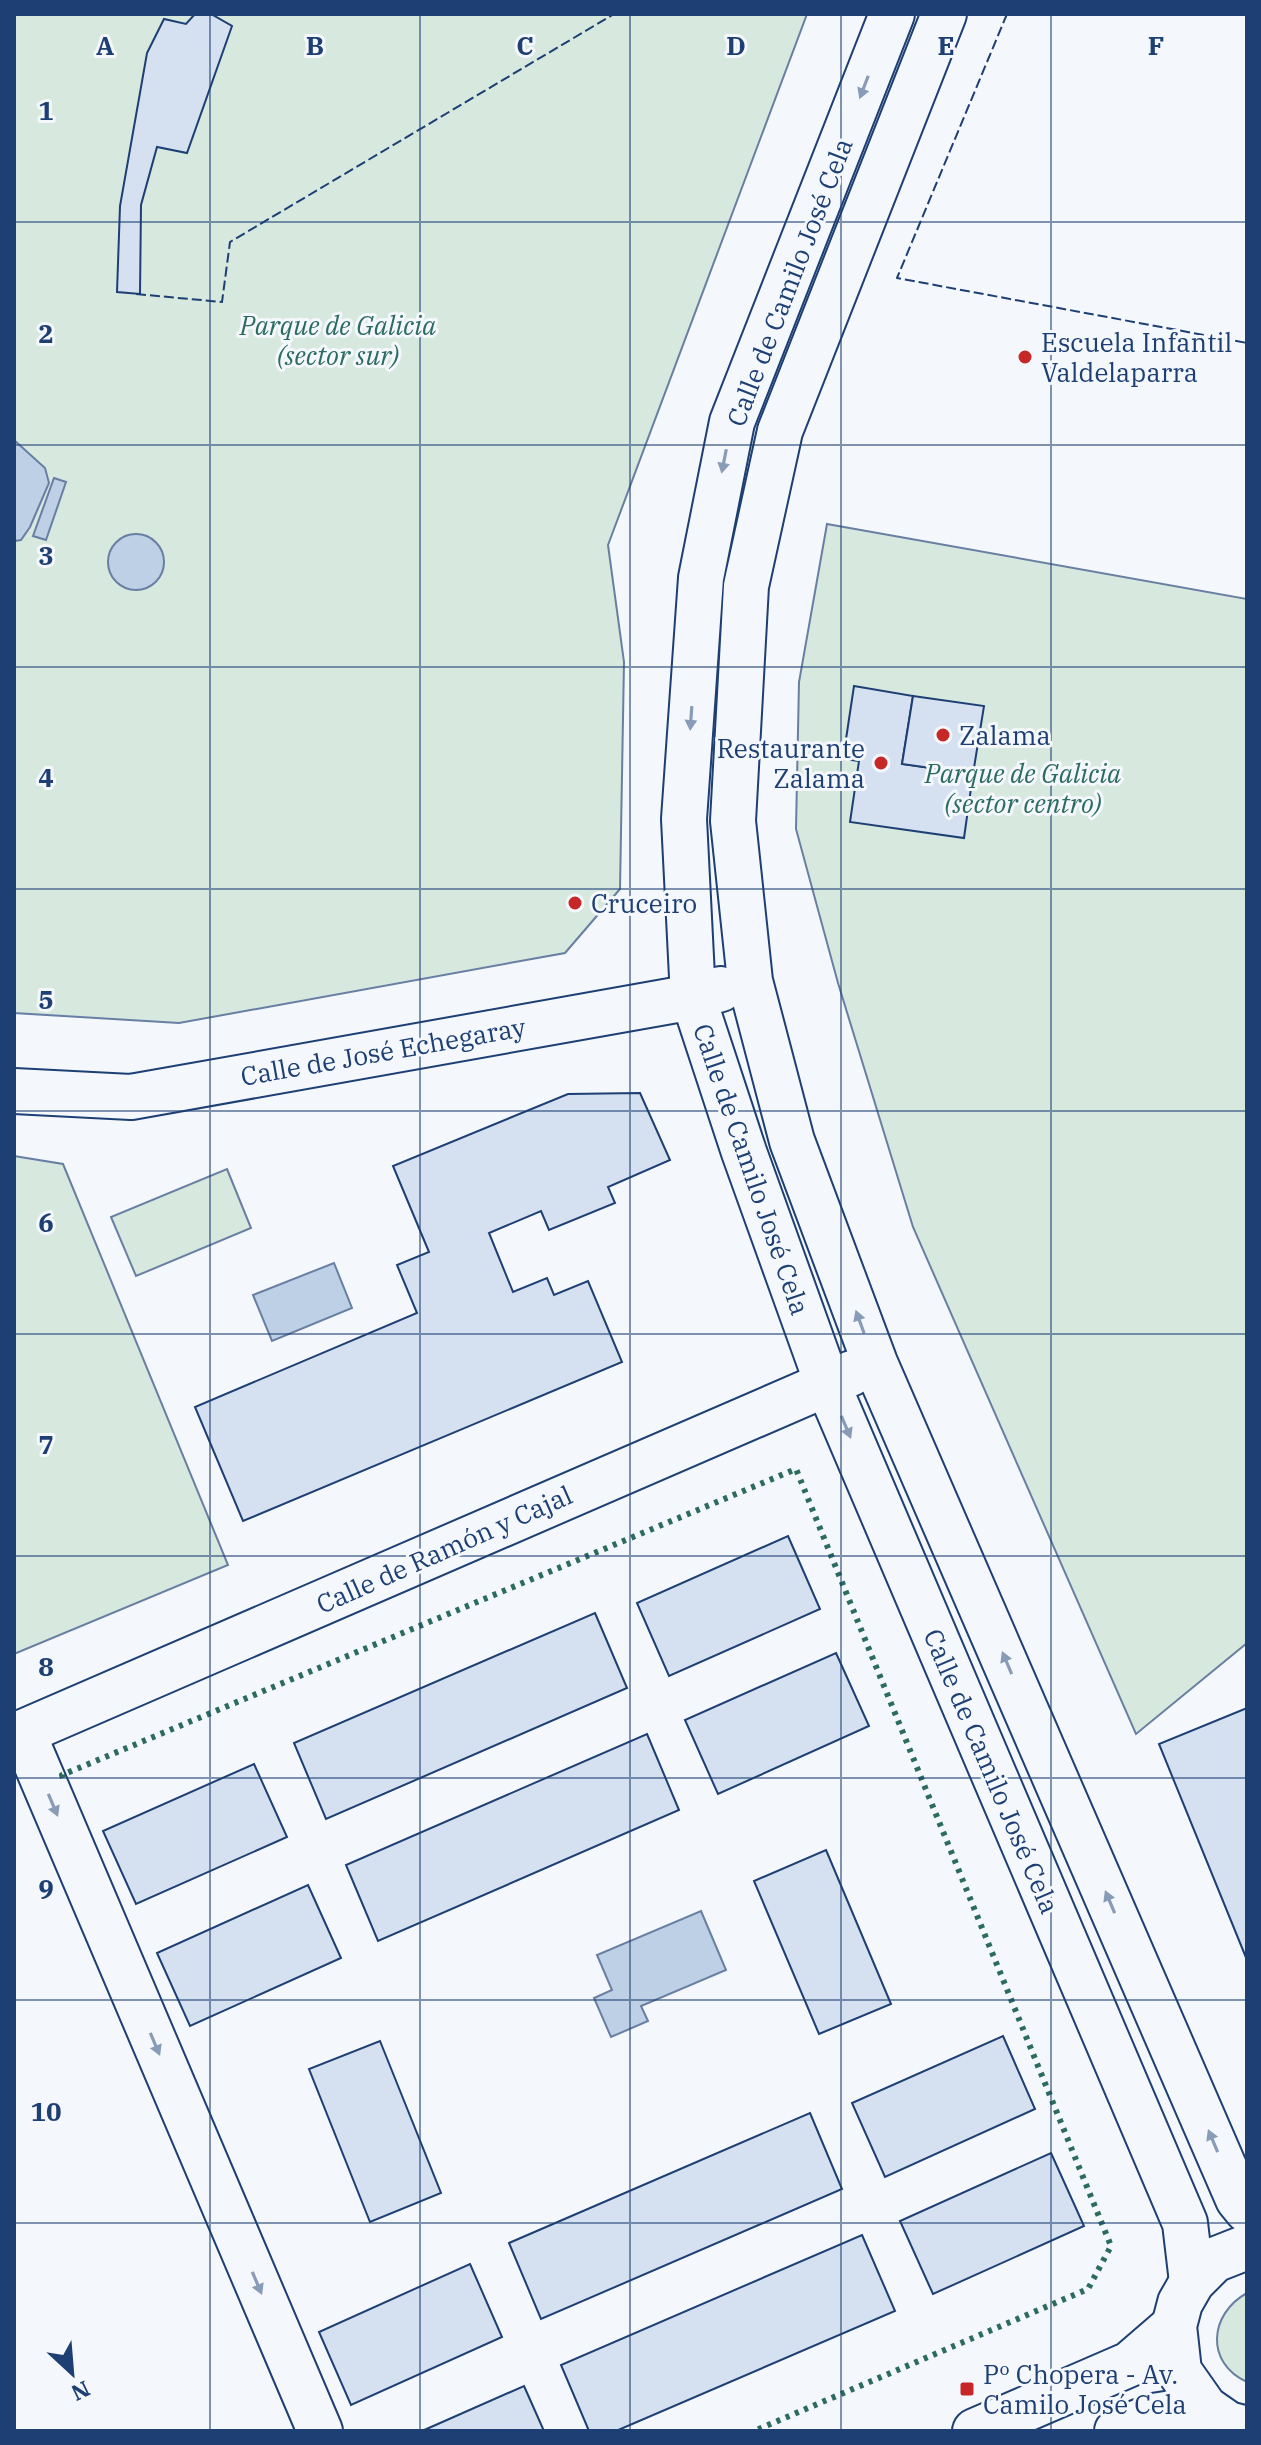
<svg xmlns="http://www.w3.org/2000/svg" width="1261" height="2445" viewBox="0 0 1261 2445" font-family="'IBM Plex Serif',serif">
	<rect width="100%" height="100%" fill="#f4f7fb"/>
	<g fill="#d7e8df" stroke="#687fa3" stroke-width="2">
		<path d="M 14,14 L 807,14 L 608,545 L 624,662 L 620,889 L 565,953 L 179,1023 L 14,1013 Z"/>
		<path d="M 827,524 L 1247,599 L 1247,1643 L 1136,1734 L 913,1227 L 838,983 L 796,829 L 799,682 Z"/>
		<path d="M 14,1156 L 63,1164 L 228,1565 L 14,1654 Z"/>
		<path d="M 227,1169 L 251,1228 L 136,1276 L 111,1217 Z"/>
		<path d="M 1247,2293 L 1247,2382 C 1205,2363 1209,2314 1247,2293 Z"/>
	</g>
	<g fill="#bed0e5" stroke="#687fa3" stroke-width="2">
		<path d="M 14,440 L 45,468 L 49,483 L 30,527 L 21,540 L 14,541 Z"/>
		<path d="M 54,478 L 66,482 L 46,540 L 33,536 Z"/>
		<circle cx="136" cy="562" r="28"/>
		<path d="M 334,1263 L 352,1308 L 272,1341 L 253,1295 Z"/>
		<path d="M 701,1911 L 726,1970 L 641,2006 L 648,2021 L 611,2037 L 594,1998 L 612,1990 L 597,1955 Z"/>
	</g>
	<g fill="#d5e0f0" stroke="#1d3f73" stroke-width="2">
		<path d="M 195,14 L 211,14 L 232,26 L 187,153 L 157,147 L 141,205 L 140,294 L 117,292 L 120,206 L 147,53 L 164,19 L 186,24 Z"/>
		<path d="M 854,686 L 913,696 L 902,764 L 973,774 L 964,838 L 850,822 L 859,761 L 843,759 Z"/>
		<path d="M 913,696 L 984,706 L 973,774 L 902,764 Z"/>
		<path d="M 640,1093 L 670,1160 L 608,1187 L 615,1203 L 549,1230 L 541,1211 L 489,1233 L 513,1292 L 547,1278 L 554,1295 L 588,1281 L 622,1362 L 243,1521 L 195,1407 L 417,1313 L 397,1265 L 429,1252 L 393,1166 L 568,1094 Z"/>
		<path d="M 788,1536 L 820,1609 L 669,1676 L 637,1603 Z"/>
		<path d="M 595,1613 L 627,1688 L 326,1819 L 294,1743 Z"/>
		<path d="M 836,1653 L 869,1726 L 718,1794 L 685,1720 Z"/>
		<path d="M 1247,1708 L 1247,1960 L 1159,1744 Z"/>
		<path d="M 647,1734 L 679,1810 L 378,1941 L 346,1865 Z"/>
		<path d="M 254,1764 L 287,1837 L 136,1904 L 103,1831 Z"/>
		<path d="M 826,1850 L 891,2004 L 819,2034 L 754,1881 Z"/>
		<path d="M 308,1885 L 341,1958 L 190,2026 L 157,1953 Z"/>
		<path d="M 1003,2036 L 1035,2109 L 885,2177 L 852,2103 Z"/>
		<path d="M 380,2041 L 441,2193 L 370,2222 L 309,2069 Z"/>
		<path d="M 810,2113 L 842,2189 L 541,2319 L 509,2243 Z"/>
		<path d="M 1051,2153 L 1084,2226 L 933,2294 L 900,2221 Z"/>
		<path d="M 862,2235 L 895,2311 L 616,2431 L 589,2431 L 561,2365 Z"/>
		<path d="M 470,2264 L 502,2337 L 351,2405 L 319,2332 Z"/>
		<path d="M 524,2386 L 544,2431 L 422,2431 Z"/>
	</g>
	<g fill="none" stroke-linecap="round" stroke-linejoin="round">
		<defs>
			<g id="minor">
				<path d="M 892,14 L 732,422 L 701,578 L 684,819 L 693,997 L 744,1152 L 827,1383 L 1185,2223 L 1192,2282"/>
				<path d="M 944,14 L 780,431 L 746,586 L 733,821 L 750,981 L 792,1141 L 875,1363 L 1238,2199 L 1247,2210"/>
				<path d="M 14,1091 L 131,1097 L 693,997 L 721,989"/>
				<path d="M 23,1733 L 320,2431"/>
				<path d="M 14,1736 L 852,1373"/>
			</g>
			<g id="major">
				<path d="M 1247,2247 L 1214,2260 L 1192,2282 L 1180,2303 L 1174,2326 L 1179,2371 L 1205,2408 L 1228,2424 L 1247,2429"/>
				<path d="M 975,2431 L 1130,2364 L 1174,2326"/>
				<path d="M 1117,2431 L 1153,2416 L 1205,2408"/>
			</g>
		</defs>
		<use href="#minor" stroke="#1d3f73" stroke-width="48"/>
		<use href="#major" stroke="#1d3f73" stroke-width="48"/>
		<use href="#minor" stroke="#f4f7fb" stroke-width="44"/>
		<use href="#major" stroke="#f4f7fb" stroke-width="44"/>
		<path stroke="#2c6c60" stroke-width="6" stroke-dasharray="4 6" stroke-linecap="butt" d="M 63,1778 L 62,1775 L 796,1469 L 1111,2246 L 1088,2289 L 754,2431"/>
		<g stroke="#1d3f73" stroke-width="2" stroke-dasharray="10 4" stroke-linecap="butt">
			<path d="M 1007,14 L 897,278 L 1247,343"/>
			<path d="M 136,294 L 222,302 L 230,242 L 614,14"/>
		</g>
	</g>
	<defs><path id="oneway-solid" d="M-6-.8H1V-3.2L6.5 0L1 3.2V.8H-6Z" transform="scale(2)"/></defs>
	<g fill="#889bb7">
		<use href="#oneway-solid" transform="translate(864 87) rotate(111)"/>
		<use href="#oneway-solid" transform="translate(724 461) rotate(101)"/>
		<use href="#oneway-solid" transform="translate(691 718) rotate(94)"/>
		<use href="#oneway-solid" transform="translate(860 1322) rotate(-110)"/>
		<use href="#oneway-solid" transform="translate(846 1427) rotate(67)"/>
		<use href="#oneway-solid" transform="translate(1007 1663) rotate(-113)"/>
		<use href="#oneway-solid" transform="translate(53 1805) rotate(67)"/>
		<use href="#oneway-solid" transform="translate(1110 1902) rotate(-113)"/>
		<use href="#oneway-solid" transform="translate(155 2044) rotate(67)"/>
		<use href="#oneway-solid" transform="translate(1213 2141) rotate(-113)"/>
		<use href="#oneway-solid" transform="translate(257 2283) rotate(67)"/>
	</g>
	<path fill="none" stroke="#1d3f73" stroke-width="2" stroke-opacity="0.55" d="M 210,14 L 210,2431M 420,14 L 420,2431M 630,14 L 630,2431M 841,14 L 841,2431M 1051,14 L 1051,2431M 14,222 L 1247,222M 14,445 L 1247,445M 14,667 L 1247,667M 14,889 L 1247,889M 14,1111 L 1247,1111M 14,1334 L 1247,1334M 14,1556 L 1247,1556M 14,1778 L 1247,1778M 14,2000 L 1247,2000M 14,2223 L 1247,2223"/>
	<g fill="#c62828" stroke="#f4f7fb" stroke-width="3">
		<circle cx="1025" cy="357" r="8"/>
		<circle cx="943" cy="735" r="8"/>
		<circle cx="881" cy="763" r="8"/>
		<circle cx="575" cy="903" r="8"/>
		<rect x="959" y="2381" width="16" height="16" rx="4"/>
	</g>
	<g text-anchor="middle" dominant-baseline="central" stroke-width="6" stroke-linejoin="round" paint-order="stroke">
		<g font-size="26" fill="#1d3f73" stroke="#f4f7fb">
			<text transform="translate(789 282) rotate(-69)">Calle de Camilo José Cela</text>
			<text transform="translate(383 1051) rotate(-10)">Calle de José Echegaray</text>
			<text transform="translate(752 1169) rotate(71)">Calle de Camilo José Cela</text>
			<text transform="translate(444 1549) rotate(-24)">Calle de Ramón y Cajal</text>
			<text transform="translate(992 1771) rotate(67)">Calle de Camilo José Cela</text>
		</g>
		<g font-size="26" font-style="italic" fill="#2c6c60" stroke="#f4f7fb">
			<text x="338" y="325">Parque de Galicia<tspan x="338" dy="30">(sector sur)</tspan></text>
			<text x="1023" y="773">Parque de Galicia<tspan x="1023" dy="30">(sector centro)</tspan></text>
		</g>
		<g font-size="26" fill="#1d3f73" stroke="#f4f7fb" text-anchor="start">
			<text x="1041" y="342">Escuela Infantil<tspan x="1041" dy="30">Valdelaparra</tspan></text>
			<text x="959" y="735">Zalama</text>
			<text x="865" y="748" text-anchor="end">Restaurante<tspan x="865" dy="30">Zalama</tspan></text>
			<text x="591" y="903">Cruceiro</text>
			<text x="983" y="2374">Pº Chopera - Av.<tspan x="983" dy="30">Camilo José Cela</tspan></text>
		</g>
	</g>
	<g font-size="26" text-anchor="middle" font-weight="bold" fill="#1d3f73" stroke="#f4f7fb" stroke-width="6" stroke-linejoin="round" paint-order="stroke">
		<text x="105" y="55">A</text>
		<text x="315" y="55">B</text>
		<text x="525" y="55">C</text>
		<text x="736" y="55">D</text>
		<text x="946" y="55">E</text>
		<text x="1156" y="55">F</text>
		<text x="46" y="120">1</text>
		<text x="46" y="343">2</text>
		<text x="46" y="565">3</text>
		<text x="46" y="787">4</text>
		<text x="46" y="1009">5</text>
		<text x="46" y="1232">6</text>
		<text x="46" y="1454">7</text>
		<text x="46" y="1676">8</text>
		<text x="46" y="1898">9</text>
		<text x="46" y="2121">10</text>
	</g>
	<rect width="1261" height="2445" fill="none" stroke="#1d3f73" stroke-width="32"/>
	<g transform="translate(72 2373) rotate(154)" stroke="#f4f7fb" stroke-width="6" paint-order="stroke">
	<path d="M0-6L14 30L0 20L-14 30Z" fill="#1d3f73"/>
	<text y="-12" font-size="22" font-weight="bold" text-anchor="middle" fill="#1d3f73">N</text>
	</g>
</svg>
